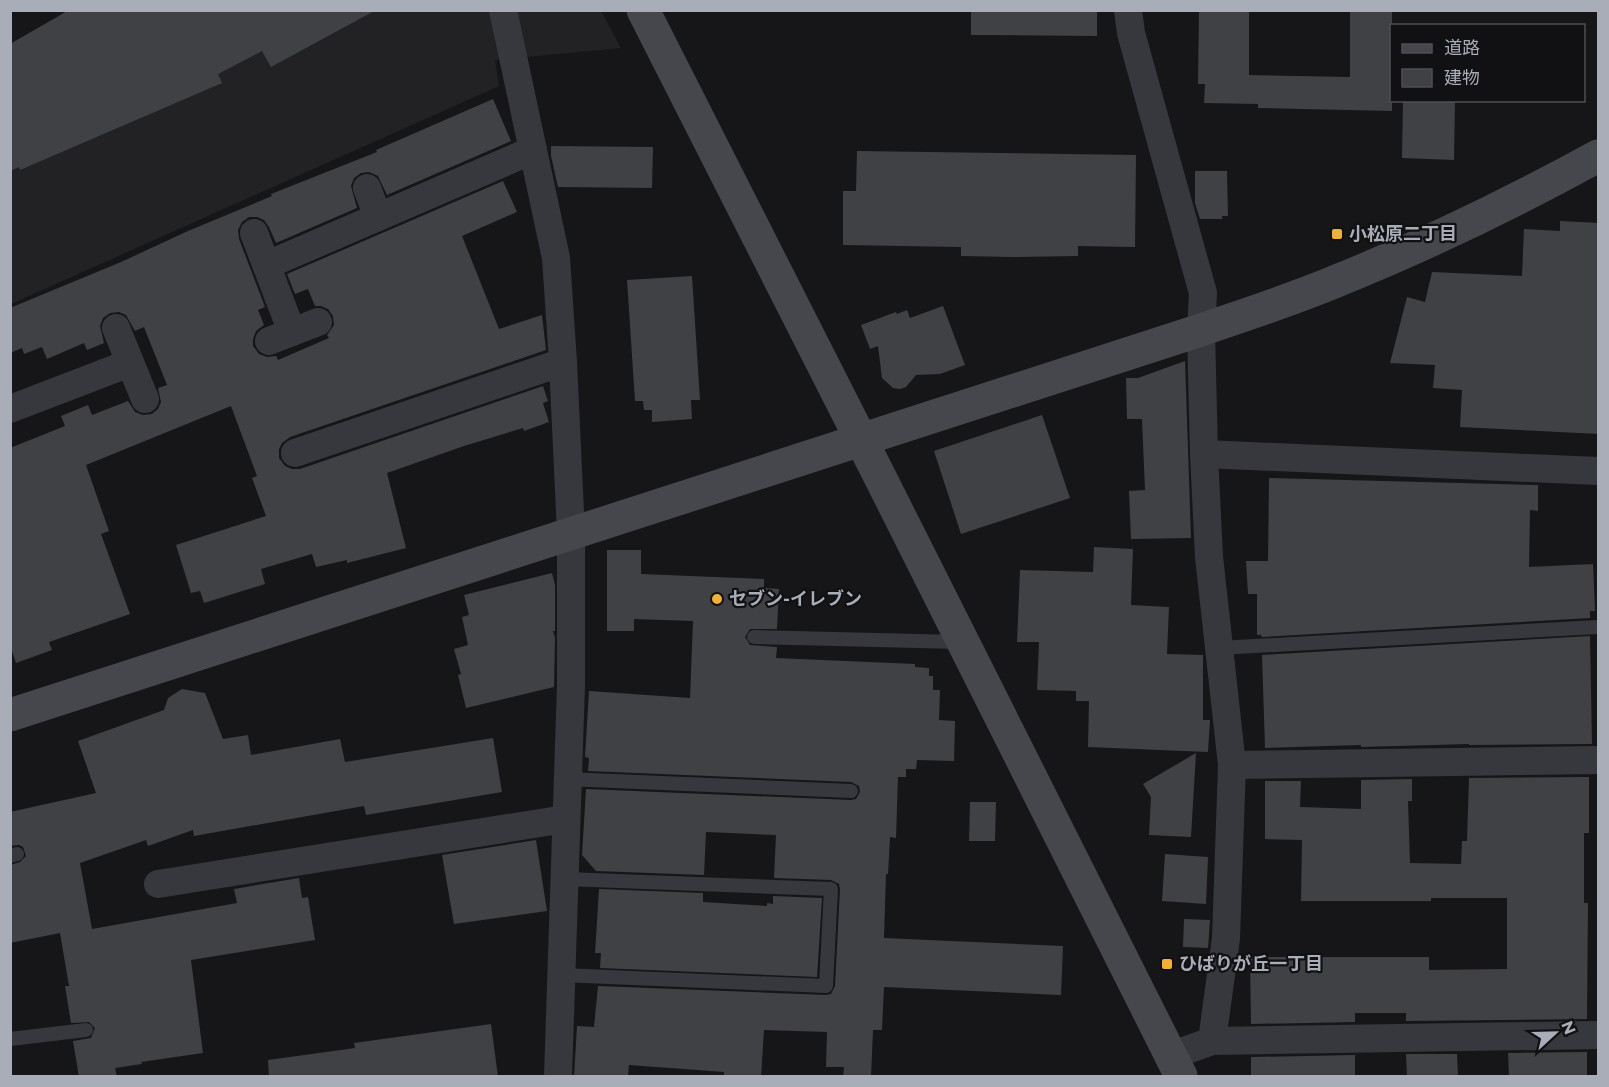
<svg xmlns="http://www.w3.org/2000/svg" width="1609" height="1087" viewBox="0 0 1609 1087" font-family="Montserrat,'Noto Sans JP',sans-serif">
	<rect width="100%" height="100%" fill="#161618"/>
	<path fill="#222225" d="M 240,11 L 601,11 L 621,48 L 495,60 L 499,86 L 11,304 L 10,141 Z"/>
	<g fill="#404145">
		<path d="M 69,10 L 376,10 L 271,67 L 262,51 L 218,74 L 222,83 L 20,170 L 19,167 L 10,171 L 10,44 Z"/>
		<path d="M 971,10 L 1097,10 L 1097,36 L 971,35 Z"/>
		<path d="M 1199,10 L 1249,10 L 1249,75 L 1350,77 L 1350,10 L 1392,10 L 1392,111 L 1258,108 L 1258,104 L 1204,103 L 1205,84 L 1198,84 Z"/>
		<path d="M 493,99 L 511,141 L 387,195 L 378,176 L 369,172 L 361,173 L 354,178 L 351,186 L 357,208 L 276,243 L 269,227 L 264,220 L 257,217 L 249,217 L 242,222 L 238,230 L 239,239 L 265,307 L 258,310 L 264,325 L 256,331 L 253,339 L 253,346 L 259,354 L 267,357 L 276,356 L 278,360 L 329,338 L 327,335 L 334,325 L 333,316 L 328,309 L 321,306 L 315,306 L 308,289 L 295,294 L 287,274 L 503,181 L 517,212 L 462,236 L 499,329 L 542,315 L 546,350 L 290,437 L 282,443 L 279,449 L 279,458 L 285,466 L 292,469 L 300,469 L 543,386 L 548,401 L 543,403 L 549,422 L 524,431 L 523,428 L 464,446 L 387,473 L 406,548 L 347,563 L 347,560 L 316,567 L 312,554 L 261,569 L 265,584 L 204,603 L 200,591 L 191,593 L 176,545 L 266,516 L 252,478 L 257,476 L 231,406 L 86,465 L 109,531 L 101,534 L 130,614 L 49,642 L 52,650 L 16,663 L 10,645 L 10,448 L 65,426 L 61,416 L 88,405 L 92,415 L 128,401 L 135,412 L 143,415 L 152,414 L 158,409 L 161,402 L 158,388 L 167,385 L 144,327 L 135,331 L 126,315 L 119,312 L 110,313 L 103,318 L 100,326 L 104,343 L 87,350 L 84,343 L 47,359 L 42,347 L 24,354 L 22,348 L 10,353 L 10,308 L 121,262 L 188,231 L 272,196 L 271,194 L 377,152 L 376,150 Z"/>
		<path d="M 1403,100 L 1455,100 L 1454,160 L 1402,158 Z"/>
		<path d="M 551,146 L 653,147 L 652,188 L 558,187 L 551,156 Z"/>
		<path d="M 857,151 L 1136,155 L 1135,247 L 1078,246 L 1078,256 L 1013,257 L 961,256 L 961,247 L 843,245 L 843,191 L 856,191 Z"/>
		<path d="M 1195,171 L 1227,171 L 1228,216 L 1222,216 L 1222,219 L 1200,219 L 1195,203 Z"/>
		<path d="M 1560,221 L 1599,223 L 1599,434 L 1460,427 L 1462,390 L 1433,388 L 1435,365 L 1390,363 L 1407,297 L 1425,302 L 1432,272 L 1522,276 L 1524,229 L 1560,231 Z"/>
		<path d="M 692,276 L 700,400 L 691,400 L 692,419 L 652,422 L 652,410 L 644,410 L 643,401 L 635,401 L 627,280 Z"/>
		<path d="M 943,306 L 965,365 L 940,374 L 916,375 L 906,387 L 900,389 L 893,388 L 882,378 L 878,346 L 870,349 L 861,325 L 896,312 L 897,314 L 907,310 L 910,318 Z"/>
		<path d="M 1185,361 L 1191,538 L 1131,539 L 1129,491 L 1145,490 L 1142,419 L 1127,419 L 1126,378 L 1138,378 Z"/>
		<path d="M 1042,415 L 1070,498 L 961,534 L 934,451 Z"/>
		<path d="M 1269,478 L 1538,485 L 1538,511 L 1530,510 L 1529,567 L 1593,564 L 1595,611 L 1590,611 L 1590,618 L 1262,637 L 1261,635 L 1257,635 L 1257,594 L 1248,594 L 1246,561 L 1268,561 Z"/>
		<path d="M 1094,547 L 1133,549 L 1131,605 L 1169,607 L 1167,654 L 1203,655 L 1203,720 L 1210,720 L 1208,752 L 1088,747 L 1089,701 L 1076,701 L 1076,691 L 1037,690 L 1039,642 L 1017,642 L 1020,570 L 1093,572 Z"/>
		<path d="M 607,550 L 641,550 L 641,574 L 764,579 L 764,588 L 779,589 L 777,629 L 750,629 L 745,637 L 750,645 L 777,647 L 776,658 L 915,664 L 915,667 L 929,668 L 929,676 L 933,676 L 933,690 L 940,690 L 939,720 L 955,721 L 954,761 L 917,760 L 916,769 L 906,769 L 906,777 L 898,777 L 896,838 L 890,837 L 888,874 L 886,874 L 884,938 L 1063,946 L 1061,995 L 884,987 L 882,1030 L 873,1030 L 871,1077 L 843,1077 L 844,1067 L 826,1067 L 827,1032 L 764,1030 L 761,1077 L 724,1077 L 724,1072 L 629,1065 L 628,1077 L 574,1077 L 577,1026 L 594,1027 L 598,986 L 826,995 L 831,994 L 835,986 L 840,889 L 839,884 L 831,880 L 774,878 L 776,835 L 706,832 L 704,875 L 596,871 L 582,855 L 586,789 L 851,800 L 856,799 L 860,792 L 859,786 L 851,782 L 588,771 L 589,758 L 585,757 L 589,691 L 690,698 L 693,621 L 634,619 L 634,631 L 607,631 Z"/>
		<path d="M 552,573 L 555,585 L 555,631 L 553,631 L 555,638 L 554,687 L 466,708 L 458,675 L 461,674 L 454,649 L 468,645 L 462,617 L 469,615 L 464,595 Z"/>
		<path d="M 1590,636 L 1592,744 L 1469,745 L 1469,744 L 1361,747 L 1361,745 L 1265,748 L 1262,655 Z"/>
		<path d="M 182,689 L 205,693 L 223,739 L 248,735 L 251,755 L 340,739 L 345,762 L 493,738 L 502,792 L 366,815 L 364,806 L 194,836 L 193,830 L 148,846 L 146,840 L 80,863 L 92,929 L 237,903 L 234,889 L 299,878 L 302,898 L 308,897 L 315,940 L 191,960 L 203,1053 L 141,1062 L 142,1064 L 115,1068 L 117,1077 L 79,1077 L 73,1041 L 91,1038 L 95,1028 L 89,1022 L 71,1023 L 65,986 L 69,986 L 60,933 L 10,943 L 10,865 L 20,862 L 26,856 L 23,847 L 19,845 L 10,846 L 10,812 L 96,793 L 78,741 L 164,710 L 168,698 Z"/>
		<path d="M 1196,753 L 1191,837 L 1149,835 L 1151,797 L 1143,784 Z"/>
		<path d="M 1589,777 L 1589,833 L 1584,833 L 1584,903 L 1588,903 L 1587,1019 L 1406,1021 L 1406,1013 L 1355,1013 L 1355,1022 L 1251,1024 L 1250,957 L 1429,957 L 1429,970 L 1507,969 L 1507,898 L 1431,898 L 1431,901 L 1301,901 L 1302,840 L 1265,839 L 1265,781 L 1301,781 L 1300,807 L 1361,809 L 1361,780 L 1412,779 L 1412,801 L 1408,801 L 1410,863 L 1461,864 L 1462,841 L 1467,841 L 1469,778 Z"/>
		<path d="M 970,802 L 996,802 L 995,841 L 969,841 Z"/>
		<path d="M 536,840 L 547,911 L 454,924 L 442,855 Z"/>
		<path d="M 1165,854 L 1208,857 L 1206,904 L 1162,901 Z"/>
		<path d="M 599,889 L 703,893 L 703,902 L 767,906 L 767,903 L 773,904 L 773,896 L 822,898 L 817,977 L 600,968 L 601,953 L 595,953 Z"/>
		<path d="M 1184,919 L 1210,920 L 1208,948 L 1183,947 Z"/>
		<path d="M 491,1024 L 498,1077 L 269,1077 L 268,1060 L 355,1048 L 354,1043 Z"/>
		<path d="M 1587,1052 L 1587,1077 L 1509,1077 L 1508,1053 Z"/>
		<path d="M 1406,1054 L 1457,1054 L 1458,1077 L 1407,1077 Z"/>
		<path d="M 1355,1055 L 1355,1077 L 1251,1077 L 1251,1057 Z"/>
	</g>
	<g fill="none" stroke-linecap="round" stroke-linejoin="round">
		<g stroke="#37383d" stroke-width="14">
			<path d="M 754,637 L 960,642"/>
			<path d="M 1219,648 L 1598,627"/>
			<path d="M 566,779 L 851,791"/>
			<path d="M 10,856 L 17,854"/>
			<path d="M 561,975 L 826,986 L 831,889 L 565,879"/>
			<path d="M 10,1039 L 86,1030"/>
		</g>
		<g stroke="#37383d" stroke-width="28">
			<path d="M 503,10 L 556,258 L 563,362 L 571,534 L 571,685 L 558,1076"/>
			<path d="M 1128,10 L 1131,33 L 1203,293 L 1201,330 L 1204,454 L 1209,557 L 1232,765 L 1226,938 L 1212,1041 L 1170,1056"/>
			<path d="M 367,188 L 378,217"/>
			<path d="M 254,233 L 292,332"/>
			<path d="M 267,265 L 533,150"/>
			<path d="M 116,328 L 145,399"/>
			<path d="M 269,341 L 318,322"/>
			<path d="M 10,409 L 130,363"/>
			<path d="M 295,453 L 563,362"/>
			<path d="M 1204,454 L 1598,471"/>
			<path d="M 1232,765 L 1598,760"/>
			<path d="M 158,884 L 565,819"/>
			<path d="M 1212,1041 L 1598,1035"/>
		</g>
		<g stroke="#45474d" stroke-width="33">
			<path d="M 643,10 L 879,475 L 1181,1076"/>
			<path d="M 10,715 L 1201,330 C 1247,314 1294,299 1339,280 C 1428,244 1514,202 1598,156"/>
		</g>
	</g>
	<g fill="#f2b134" stroke="#111113" stroke-width="2">
		<rect x="1331" y="228" width="12" height="12" rx="3"/>
		<circle cx="717" cy="599" r="6"/>
		<rect x="1161" y="958" width="12" height="12" rx="3"/>
	</g>
	<g text-anchor="middle" dominant-baseline="central" stroke-width="4.5" stroke-linejoin="round" paint-order="stroke">
		<g font-size="18" font-weight="bold" fill="#a8adb8" stroke="#111113" text-anchor="start">
			<text x="1349" y="234">小松原二丁目</text>
			<text x="729" y="599">セブン-イレブン</text>
			<text x="1179" y="964">ひばりが丘一丁目</text>
		</g>
	</g>
	<rect width="1609" height="1087" fill="none" stroke="#a8adb8" stroke-width="24"/>
	<rect x="1390" y="24" width="195" height="78" fill="#111113" stroke="#4d4f55" stroke-width="1.5"/>
	<rect x="1402" y="44" width="30" height="9" fill="#45474d" stroke="#4d4f55" stroke-width="1.5"/>
	<text x="1444" y="54" font-size="18" fill="#a8adb8">道路</text>
	<rect x="1402" y="69" width="30" height="18" fill="#404145" stroke="#4d4f55" stroke-width="1.5"/>
	<text x="1444" y="84" font-size="18" fill="#a8adb8">建物</text>
	<g transform="translate(1555 1033) rotate(68)" stroke="#111113" stroke-width="4.5" paint-order="stroke">
	<path d="M0-4.5L10 22L0 15L-10 22Z" fill="#a8adb8"/>
	<text y="-9" font-size="16" font-weight="bold" text-anchor="middle" fill="#a8adb8">N</text>
	</g>
</svg>
